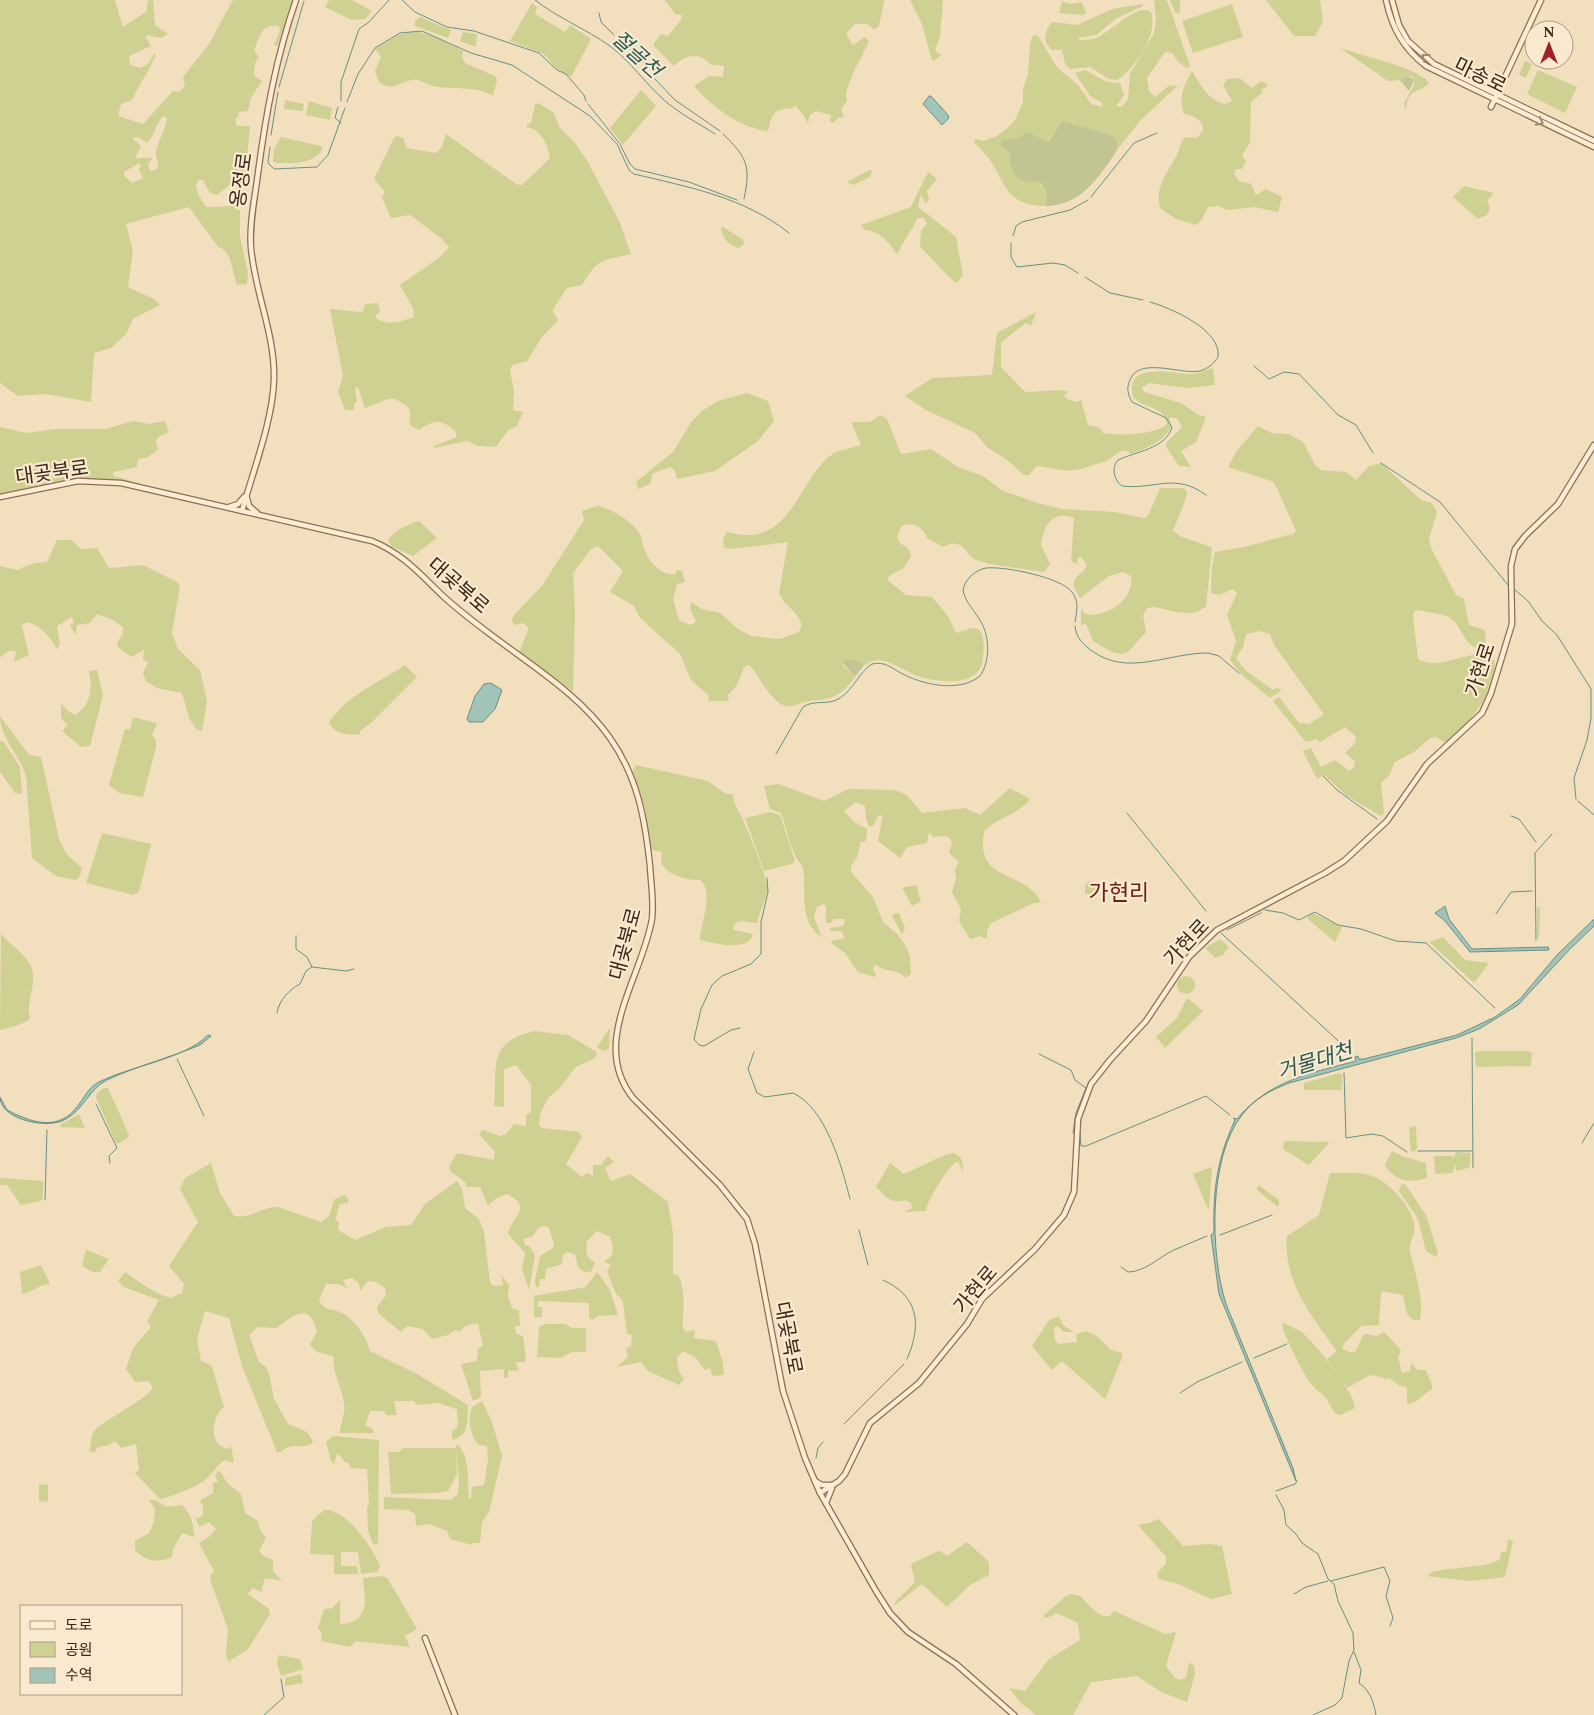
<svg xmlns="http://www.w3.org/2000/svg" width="1594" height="1715" viewBox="0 0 1594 1715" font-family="Spectral,'Noto Sans KR',serif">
	<rect width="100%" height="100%" fill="#f2dfbe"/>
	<g fill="#ced191" fill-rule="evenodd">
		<path d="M 0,0 L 115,0 L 123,27 L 146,12 L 148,0 L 153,0 L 155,25 L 168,34 L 161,38 L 146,35 L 146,38 L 151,46 L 129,56 L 130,65 L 140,68 L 148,64 L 154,54 L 156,54 C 150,71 139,84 132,100 L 121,104 L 118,116 L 143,124 L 173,91 L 179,92 L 185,85 L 183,77 L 209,44 L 233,0 L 294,0 L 277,46 L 274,45 L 280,31 L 279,26 C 262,23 259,37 254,51 L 259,57 L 255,63 L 254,75 L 262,81 L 251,98 L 248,111 L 239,112 L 238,117 L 235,118 L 237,126 L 250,126 L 245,181 L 232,183 L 217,195 L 210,193 L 203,180 L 199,180 L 196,185 L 198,194 L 206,207 L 233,206 L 240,211 L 240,237 L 248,273 L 247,284 L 237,285 L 229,256 L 221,247 L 219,248 L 189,207 L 126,224 L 133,251 L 128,287 L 154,299 L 160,305 L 133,319 L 126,334 L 111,348 L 94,353 L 91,402 L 46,394 L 18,396 L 0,383 ZM 164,116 L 167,118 C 166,130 157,141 156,153 C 156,160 160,163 157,169 L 151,171 L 148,165 L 152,158 L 135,158 L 141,146 L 132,138 L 138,137 L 147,143 C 156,135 155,122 164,116 ZM 139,163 L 141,165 L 139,170 L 143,178 L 132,183 L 124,176 L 124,172 Z"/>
		<path d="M 329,0 L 352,0 L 372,11 L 365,19 L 352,20 L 325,7 Z"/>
		<path d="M 665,0 L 884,0 L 884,2 L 879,26 L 874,29 L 867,24 L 855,24 L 846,34 L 853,45 L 865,37 L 869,42 L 853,73 L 846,93 L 847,101 L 841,109 L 844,117 L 838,118 L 833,123 L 830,122 L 831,115 L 816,111 L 810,115 L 808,124 L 805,117 L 795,105 L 793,108 C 772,110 773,112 768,131 C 740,128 712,107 694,86 L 709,76 L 723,77 L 724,66 L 711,65 C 700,52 686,54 674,66 L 654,46 L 654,43 L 661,34 L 668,36 L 681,20 L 682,15 L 675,14 Z"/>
		<path d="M 910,0 L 943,0 L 940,36 L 935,51 L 941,55 L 934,61 L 932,60 L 922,24 Z"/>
		<path d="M 1154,0 L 1166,0 L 1168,3 L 1190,66 L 1187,68 L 1178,62 L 1172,53 L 1165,52 L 1147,78 L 1149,91 L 1155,97 L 1169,86 L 1178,85 L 1140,121 L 1117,150 L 1117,143 L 1111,135 L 1062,122 L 1047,142 L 1025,133 L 1017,138 L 1001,141 L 1001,145 L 1010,153 C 1007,169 1014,178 1029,182 L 1033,180 L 1039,182 L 1047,194 L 1045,206 C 1008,205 1007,188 992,163 C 987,155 980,149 974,142 L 975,139 L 983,141 L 997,136 L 1010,126 L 1016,118 L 1023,102 L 1023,89 L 1028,74 L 1030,44 L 1033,35 L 1038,36 L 1057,67 L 1078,85 L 1091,104 L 1103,107 L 1101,102 L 1091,97 L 1075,73 L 1085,70 L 1107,82 L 1120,83 L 1124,95 L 1116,106 L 1122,107 L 1128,99 L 1130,74 L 1154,33 L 1156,20 Z"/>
		<path d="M 1170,0 L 1180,0 L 1180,14 L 1175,12 Z"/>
		<path d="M 1266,0 L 1320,0 L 1323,22 L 1315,36 L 1294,36 Z"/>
		<path d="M 1062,1 L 1070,4 L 1082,2 L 1086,13 L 1083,15 L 1059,13 Z"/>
		<path d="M 532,3 L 537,7 L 535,14 L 565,32 L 570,25 L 591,39 L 571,77 L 556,68 L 544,54 L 510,41 Z"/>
		<path d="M 1142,4 L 1143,6 L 1117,18 L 1096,35 L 1078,38 L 1080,40 C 1086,40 1091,40 1096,38 C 1109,34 1137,2 1151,12 C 1159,33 1135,69 1117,80 L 1109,79 L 1090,67 L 1070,69 L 1065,64 L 1062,50 L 1052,50 C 1042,41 1044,32 1052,22 L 1077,25 L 1112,9 Z"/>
		<path d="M 1232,4 L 1243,37 L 1193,53 L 1182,21 Z"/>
		<path d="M 420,17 L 451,30 L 448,38 L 415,26 L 415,21 Z"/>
		<path d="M 416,31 L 438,38 L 463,51 L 462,58 L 465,63 L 495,76 L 497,80 L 493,96 C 475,85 453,90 433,86 C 427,84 417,78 411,80 C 398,83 393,92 379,82 L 375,71 L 381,57 L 375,49 L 398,35 Z"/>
		<path d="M 463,32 L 477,34 L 476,47 L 460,41 Z"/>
		<path d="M 1339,47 C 1359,56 1418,67 1429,83 C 1419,95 1407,86 1406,111 L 1404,103 L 1414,85 L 1413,77 L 1408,76 L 1400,80 L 1388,81 Z"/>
		<path d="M 1525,61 L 1532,64 L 1526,78 L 1519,75 Z"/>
		<path d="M 1538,70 L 1577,87 L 1565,113 L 1527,94 Z"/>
		<path d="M 1192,71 C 1201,85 1207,99 1224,104 L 1232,101 L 1223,85 L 1227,79 L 1239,78 L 1252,88 L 1261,81 L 1267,84 L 1267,87 L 1262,89 L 1262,93 L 1251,102 L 1250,143 L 1242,155 L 1246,161 L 1242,169 L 1236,169 L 1234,174 L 1239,181 L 1251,184 L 1256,195 L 1266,189 L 1282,197 L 1278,212 L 1255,207 L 1227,210 L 1219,206 L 1208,207 L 1201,221 L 1196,225 L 1176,219 L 1160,208 C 1154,185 1170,171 1178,152 C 1180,149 1181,140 1184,138 C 1186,136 1193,138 1196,138 C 1212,126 1197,116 1184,114 C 1178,98 1184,85 1192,71 Z"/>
		<path d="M 641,90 L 656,106 L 623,145 L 610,128 Z"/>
		<path d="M 285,100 L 304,104 L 303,111 L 284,109 Z"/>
		<path d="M 309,101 L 332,108 L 330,120 L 306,115 Z"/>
		<path d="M 538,103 L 553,112 L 560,128 L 576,144 L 588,162 L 620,223 L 631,254 C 601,261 598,258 582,285 L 567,288 L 553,309 L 553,312 L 558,320 L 542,337 L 527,361 L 512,365 L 510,370 L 514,392 L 513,410 L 523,412 L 517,426 L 508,430 L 496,447 L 478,446 L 467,441 L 434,448 L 434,446 L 457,437 L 455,431 C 439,417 434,421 419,430 L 410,425 L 410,410 L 406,405 L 395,399 L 388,399 L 365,408 L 358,387 L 355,388 L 357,403 L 354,403 L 354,410 L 345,410 L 338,392 L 343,376 L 330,309 L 360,312 L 363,311 L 365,304 L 378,303 L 380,311 L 375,317 C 387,327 401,322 414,317 L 413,308 L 400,285 L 439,258 L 449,247 L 442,239 L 410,215 L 391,218 L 382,197 L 385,192 L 374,179 L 394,138 L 396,136 L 403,138 L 407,148 L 436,153 L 442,147 L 446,134 L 516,184 L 522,185 L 550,158 C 548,145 542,130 527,127 L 527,124 L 531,123 L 535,105 Z"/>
		<path d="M 281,137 L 321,146 L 323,148 C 314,165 293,163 276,163 L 273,161 L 274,149 Z"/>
		<path d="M 870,170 L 872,171 L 870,177 L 853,185 L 847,182 Z"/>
		<path d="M 928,172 L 937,179 L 927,191 L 929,199 L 926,204 L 922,196 L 920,197 L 918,207 L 956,237 L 963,275 L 957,283 C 953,282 925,252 920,246 L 921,231 L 927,223 L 924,218 L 917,218 C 913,231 903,239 899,252 L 896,253 C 889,242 879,231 865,230 L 861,225 L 911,207 Z"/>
		<path d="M 1464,186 L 1494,193 L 1487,201 L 1490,208 L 1487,215 L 1478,219 L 1453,197 Z"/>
		<path d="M 723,227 L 743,240 L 744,244 L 738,248 C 729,246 722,237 721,228 Z"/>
		<path d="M 1036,312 L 1031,326 L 1026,323 L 1001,342 L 1001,367 L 1025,392 L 1063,390 L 1068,392 L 1064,396 L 1067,399 L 1076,402 L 1081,400 L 1088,425 L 1100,428 L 1103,433 C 1118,436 1156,435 1167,424 C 1166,407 1142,408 1133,397 C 1124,360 1173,374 1191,374 C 1200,374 1206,369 1213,368 L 1215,385 L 1189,388 L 1149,383 L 1142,388 L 1144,392 L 1181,403 L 1197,414 L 1206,417 L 1196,442 L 1181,451 L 1191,467 L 1179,466 L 1166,447 L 1167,442 L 1182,427 L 1177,418 L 1171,417 L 1169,419 L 1171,427 C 1164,442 1145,449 1131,454 L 1127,451 L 1121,451 L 1106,461 L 1081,469 L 1067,471 L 1037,466 L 1029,475 L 1024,475 L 1007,460 L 988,448 L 975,433 L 926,410 L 905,396 L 932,378 L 992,375 L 997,333 Z"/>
		<path d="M 747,393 L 768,401 L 774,421 L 758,441 L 715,471 L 677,479 L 675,471 L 670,467 L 652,474 L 651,483 L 639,489 L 636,482 L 673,452 L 692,421 L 702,411 L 718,401 Z"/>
		<path d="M 881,415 L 887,419 L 901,454 L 931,449 L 958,467 L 983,476 L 1003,491 L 1038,503 L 1062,509 L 1114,512 L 1144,518 L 1148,516 L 1160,488 L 1184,488 L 1187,492 L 1186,498 L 1173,531 L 1182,537 L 1212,547 L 1206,606 C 1192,620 1169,609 1153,607 L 1147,608 L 1143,615 L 1146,632 L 1128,652 L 1122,654 L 1112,652 L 1093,641 L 1086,624 L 1081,625 L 1081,609 L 1085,614 C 1106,618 1135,600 1131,576 L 1123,572 L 1109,576 L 1080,598 C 1079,595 1075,590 1074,587 C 1071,577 1085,573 1087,565 L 1081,557 L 1078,558 L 1077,564 L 1071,561 L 1074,518 C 1052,510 1044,525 1041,545 L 1050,564 L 1044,572 C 1023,568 999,567 979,561 C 963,557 966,535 943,547 L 927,538 C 924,527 911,520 901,527 L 897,537 L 900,543 L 909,549 L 911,556 L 904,568 L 890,575 L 887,580 L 906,595 L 932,597 L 948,616 L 956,633 L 972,628 L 979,629 C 985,638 984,649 983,659 C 980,687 941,683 921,677 C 907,673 893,661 878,660 C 872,660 869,663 864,665 L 848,659 L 843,665 L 855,677 C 840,697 833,699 809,701 C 801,702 794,707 786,706 C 770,704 756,668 748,665 L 744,667 L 737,685 L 728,695 L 729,701 L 708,701 L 709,696 L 691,680 L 680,654 L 649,626 L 639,616 L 634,606 L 610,592 L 623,571 L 598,546 L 591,549 L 573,573 L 575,614 L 573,691 L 519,652 L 529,628 L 523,623 L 515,625 L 512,621 L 513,616 L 542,586 L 584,520 L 582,511 L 597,506 C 611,508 633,522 640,534 C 642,538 642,544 644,549 C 649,561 660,576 675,574 L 677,570 L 682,571 L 685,582 L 677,584 L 673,599 L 679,620 L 690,625 L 696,622 L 690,608 L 691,602 L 702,609 L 720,613 L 738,629 L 751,636 L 780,639 L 799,632 L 802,625 C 797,610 784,606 779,593 L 788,542 L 730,549 L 724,547 L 723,539 L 727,532 C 788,549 794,491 827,458 L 836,452 L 861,445 L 852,424 L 853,422 L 870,422 Z"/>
		<path d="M 133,421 L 149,424 L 165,421 L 169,432 L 158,437 L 156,441 L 158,450 L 146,458 L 138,459 L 137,467 L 113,472 L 114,476 L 137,483 C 86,475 49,486 0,497 L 0,427 L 27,433 L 54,429 L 106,429 Z"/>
		<path d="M 1258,426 L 1272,433 L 1289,434 L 1303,442 L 1315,465 L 1321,470 L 1346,472 L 1356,480 L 1369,466 L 1381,463 L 1421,500 L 1432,503 L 1437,512 L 1429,539 L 1431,548 L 1456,595 L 1464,599 L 1469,625 L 1485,630 L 1486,646 C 1465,655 1464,626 1450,618 C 1445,614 1423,611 1415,610 L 1413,615 L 1418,659 C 1443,674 1483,639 1495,662 C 1493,696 1472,720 1448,741 L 1444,742 L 1436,737 L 1430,738 L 1414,752 L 1395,762 L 1389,776 L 1381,783 L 1384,813 L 1381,816 L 1347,796 L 1324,775 L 1317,779 L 1303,751 L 1311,748 L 1321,767 L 1335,760 L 1349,771 L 1354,767 L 1355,761 L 1345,753 L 1355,743 L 1356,737 L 1345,727 L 1320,742 L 1316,739 L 1309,742 L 1305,741 L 1273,701 L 1279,697 L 1299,723 L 1309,724 L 1322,716 L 1323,713 L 1274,645 L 1270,634 L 1260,631 L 1246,634 L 1243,647 L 1236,658 L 1245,670 L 1273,690 L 1277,688 L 1282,690 L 1270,698 L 1242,675 L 1230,660 L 1236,641 L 1227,615 L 1237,593 L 1233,589 L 1219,595 L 1211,593 L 1212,566 L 1215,552 L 1244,547 L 1293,534 L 1296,531 L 1274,482 L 1228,467 L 1237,451 Z"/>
		<path d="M 419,521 L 437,538 L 413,556 L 391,546 L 388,540 C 395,530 408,524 419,521 Z"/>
		<path d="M 57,540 L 71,540 L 81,549 L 97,548 L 109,568 L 143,565 L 177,582 L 180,586 L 172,633 L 178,649 L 200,670 L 207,701 L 202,731 L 197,730 L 189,718 L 182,693 L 157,688 L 146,681 L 143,673 L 148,662 L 143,660 L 144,650 L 131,657 L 118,647 L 117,643 L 123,634 L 123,627 L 113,620 L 97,614 L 90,623 L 77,625 L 76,635 L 70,626 L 74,622 L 72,617 L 57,626 L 60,644 L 57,649 C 50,637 40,624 26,622 L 22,626 L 29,655 L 14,662 L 16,651 L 9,651 L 0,657 L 0,566 L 17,570 L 35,563 L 47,562 Z"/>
		<path d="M 405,665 L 417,677 L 372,722 L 360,731 L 359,735 C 346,734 336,735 329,723 C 345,696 380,682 405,665 Z"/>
		<path d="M 97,670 L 103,695 L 90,746 L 81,747 L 62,731 L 68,725 L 61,718 L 61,703 L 68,711 L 75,715 C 91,706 93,687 89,671 Z"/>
		<path d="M 0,716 L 29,755 L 41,757 L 59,839 L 67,855 L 82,868 L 79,878 L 75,880 L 56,876 L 32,858 L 26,775 C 19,755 0,737 0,716 Z"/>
		<path d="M 133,717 L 157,723 L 152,735 L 156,740 L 156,747 L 143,797 L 119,793 L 109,785 L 125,729 L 130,730 Z"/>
		<path d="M 0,741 L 4,742 L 20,767 L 22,794 L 15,793 L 0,772 Z"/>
		<path d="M 636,765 L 708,781 L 726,794 L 733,794 C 734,807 737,806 742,818 C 748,831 766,874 767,886 C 768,899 759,911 757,923 C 747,923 739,917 733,927 L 734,930 L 753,934 C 748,953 714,943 700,940 C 700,924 715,891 700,880 C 685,880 669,876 661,863 L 662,852 L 651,850 L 645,807 L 633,771 Z"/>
		<path d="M 779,784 L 824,801 L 848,789 L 895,790 L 907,795 L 922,813 L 965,808 L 980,815 L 1010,788 L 1030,799 C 1018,815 999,817 985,830 C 983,835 983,839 983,845 C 983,881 1029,873 1041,903 L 1034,903 L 991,923 L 987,931 L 987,939 L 980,936 L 970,939 L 959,921 L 961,909 L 952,892 L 956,879 L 955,869 L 959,862 L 949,853 L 952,843 L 950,838 L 945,836 L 933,837 L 929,832 L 927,843 L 907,847 L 900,858 L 878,841 L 883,815 L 878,816 L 873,826 L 869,827 L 866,819 L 865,806 L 856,802 L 844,811 L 854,822 L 867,829 L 866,841 L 861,842 L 857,857 L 851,866 L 851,872 L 873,897 L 883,922 L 897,934 L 906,946 L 910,957 L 911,974 L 906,978 C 898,968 884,973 875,964 L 873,971 L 876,974 L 875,977 L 858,972 L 845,953 L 831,943 L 833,940 L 844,939 L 842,931 L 831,931 L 830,928 L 843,926 L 845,919 L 834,919 L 831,923 L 826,923 L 826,906 L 823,904 L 817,907 L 814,917 L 822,938 C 797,920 807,891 803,868 C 801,863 797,860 795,855 C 789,842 786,827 781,813 L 770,809 L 764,786 Z"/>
		<path d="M 770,812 L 780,815 L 795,861 L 792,864 L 764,871 L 745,818 Z"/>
		<path d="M 102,833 L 151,844 L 139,892 L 133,895 L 86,883 Z"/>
		<path d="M 1089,881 L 1105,888 L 1106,891 L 1097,894 L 1085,894 L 1085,885 Z"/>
		<path d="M 916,885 L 921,901 L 912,906 L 902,888 Z"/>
		<path d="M 1537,907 L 1540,907 L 1539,939 L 1537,937 Z"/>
		<path d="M 895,913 L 899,913 L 905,928 L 902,934 L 892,916 Z"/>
		<path d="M 1313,913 L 1342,927 L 1335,942 L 1308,919 L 1308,915 Z"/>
		<path d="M 1,933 C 9,945 28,955 32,969 C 37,985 25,1003 30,1019 L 19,1025 L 0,1030 Z"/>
		<path d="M 1443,937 L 1465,960 L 1489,963 L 1474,983 L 1429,942 Z"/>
		<path d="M 1220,939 L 1229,947 L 1223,955 L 1215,958 L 1205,948 Z"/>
		<circle cx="1186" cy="985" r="9"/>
		<path d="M 1187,998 L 1203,1011 L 1165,1048 L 1156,1037 L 1177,1018 Z"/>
		<path d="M 610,1028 L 609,1049 L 603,1051 L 597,1047 Z"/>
		<path d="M 534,1031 L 568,1035 L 597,1052 L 595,1058 L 576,1067 L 559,1089 L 549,1097 L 540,1114 L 539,1125 L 542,1128 L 579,1132 L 582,1137 L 566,1164 L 582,1177 L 587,1173 L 593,1176 L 593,1165 L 601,1165 L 608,1156 L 614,1162 L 605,1168 L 611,1181 L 630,1174 L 668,1202 L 673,1233 L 673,1274 L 678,1275 C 687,1291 682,1311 683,1328 L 686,1332 L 695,1330 L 694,1338 L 716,1341 L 723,1363 L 724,1375 L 712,1376 L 710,1368 L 705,1370 L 695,1357 L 683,1351 L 677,1358 L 678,1370 L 684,1379 L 679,1385 L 648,1371 L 641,1362 L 617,1367 L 628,1357 L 626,1348 L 631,1346 L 632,1335 L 627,1334 L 623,1303 L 621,1298 L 616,1294 L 607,1271 L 611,1265 L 604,1262 L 612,1255 L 613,1246 L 610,1237 L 597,1231 L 587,1241 C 586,1251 585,1258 595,1262 L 591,1272 L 584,1272 L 578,1267 L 575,1254 L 567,1252 L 563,1255 L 562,1264 L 546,1269 L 545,1279 L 540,1279 L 539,1287 L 536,1287 L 535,1280 L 540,1256 L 553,1248 L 554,1244 L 549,1228 L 544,1226 L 538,1228 L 533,1236 L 523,1239 L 525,1245 L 530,1247 L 535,1256 L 529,1290 L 522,1269 L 525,1253 L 508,1234 C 511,1217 534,1207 507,1194 L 497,1198 L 488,1205 L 480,1187 L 467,1187 L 465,1182 L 451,1172 L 449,1166 L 457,1153 L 494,1160 L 495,1152 L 479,1134 L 483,1130 L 500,1136 L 506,1134 L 514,1124 L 526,1126 L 526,1115 L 531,1112 L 531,1085 L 516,1065 L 504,1069 L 504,1107 L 494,1106 C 498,1066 486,1043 534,1031 Z"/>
		<path d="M 1478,1051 L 1529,1051 L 1532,1053 L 1531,1066 L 1476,1067 L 1475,1053 Z"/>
		<path d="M 1340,1073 L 1342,1075 L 1342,1090 L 1304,1090 L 1304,1083 Z"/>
		<path d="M 104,1088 L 108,1088 L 129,1135 L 129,1137 L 119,1143 L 116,1143 L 96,1098 L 97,1093 Z"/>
		<path d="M 79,1114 L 85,1128 L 60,1127 L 60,1125 Z"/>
		<path d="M 1414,1126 L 1416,1127 L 1417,1149 L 1414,1152 L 1411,1151 L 1409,1128 Z"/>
		<path d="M 1284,1141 L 1328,1142 L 1329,1143 L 1309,1165 L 1283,1149 Z"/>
		<path d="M 1392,1151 L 1404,1157 L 1426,1163 L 1427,1178 C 1410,1183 1395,1182 1385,1165 Z"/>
		<path d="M 1456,1152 L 1470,1153 L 1470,1167 L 1457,1171 L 1455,1164 L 1453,1173 L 1435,1174 L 1434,1156 L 1452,1156 L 1454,1158 Z"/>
		<path d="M 953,1153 C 963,1156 963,1163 963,1172 L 958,1161 C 950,1163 926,1202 926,1211 L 904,1212 L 912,1208 L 911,1203 L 905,1200 C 891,1205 886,1196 876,1187 L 890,1163 L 904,1174 C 919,1168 938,1156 953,1153 Z"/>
		<path d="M 211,1163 L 220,1193 L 234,1216 C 249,1219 263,1207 278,1207 L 321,1222 L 329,1216 L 334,1200 L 344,1195 L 348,1198 L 348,1203 L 340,1204 L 335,1220 L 339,1222 L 338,1230 L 355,1240 L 386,1227 L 411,1225 L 425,1204 L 457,1181 L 462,1189 L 465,1208 L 479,1219 L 484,1232 L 490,1283 L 495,1286 L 503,1285 L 501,1275 L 509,1285 L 508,1296 L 512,1308 L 519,1310 L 520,1326 L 515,1326 L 516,1334 L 523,1336 L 526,1360 L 525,1362 L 515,1362 L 519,1370 L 508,1371 L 508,1378 L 504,1378 L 504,1369 L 480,1371 L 481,1397 L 473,1401 L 461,1364 L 477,1361 L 478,1348 L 483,1346 L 478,1324 C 470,1323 464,1326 460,1332 L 455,1330 L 448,1335 L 432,1339 L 423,1329 L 407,1326 L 401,1332 L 378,1313 L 377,1307 L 386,1295 L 385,1288 L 376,1282 L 368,1281 L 360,1291 L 359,1283 L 352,1278 L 343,1280 L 347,1288 L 338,1284 L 326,1284 L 319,1300 C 324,1312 333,1308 342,1313 C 355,1319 367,1338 370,1351 L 417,1374 L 468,1405 C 467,1420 470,1436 452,1440 L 452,1431 L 458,1427 L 457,1409 L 438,1403 L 416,1405 L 414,1401 L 394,1401 L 397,1415 L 386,1415 L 384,1411 L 370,1411 L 365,1426 L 372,1428 L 374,1433 L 340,1433 C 340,1422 346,1415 344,1403 C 342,1386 332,1374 334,1357 C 325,1352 315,1355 310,1344 L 317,1332 C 310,1302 294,1314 277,1328 L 258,1327 L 249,1335 L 259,1362 L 266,1367 L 269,1374 L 274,1399 L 288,1424 C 300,1429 309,1430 313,1443 C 302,1450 291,1441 281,1452 L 277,1452 L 242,1366 L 229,1318 L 205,1311 L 197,1339 L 201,1361 L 209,1364 L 212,1367 L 224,1407 C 211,1416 208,1447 229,1449 L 231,1445 L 234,1463 L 225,1460 C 216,1465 213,1474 205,1480 C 192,1489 175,1495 160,1499 L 135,1473 L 139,1470 L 136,1444 L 121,1448 L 115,1441 L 109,1445 L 98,1447 L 94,1453 L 89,1451 C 92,1445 90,1434 96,1429 C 107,1419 150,1397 153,1387 L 148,1381 L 135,1382 L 126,1369 L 133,1348 L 151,1327 L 147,1322 L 159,1300 L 124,1287 L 118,1281 L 125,1272 C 141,1283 153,1293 171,1298 L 182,1293 L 184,1284 L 169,1266 L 198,1222 L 180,1189 L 185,1178 Z"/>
		<path d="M 1212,1167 L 1209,1208 L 1208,1209 L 1193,1174 Z"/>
		<path d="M 1330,1173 C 1341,1173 1354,1172 1365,1174 C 1386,1178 1409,1203 1414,1223 C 1417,1235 1408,1241 1410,1252 C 1415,1274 1424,1298 1420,1320 L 1413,1320 L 1407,1314 L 1403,1295 L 1381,1291 L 1379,1325 L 1361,1326 L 1344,1344 L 1342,1348 L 1349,1352 L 1355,1352 L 1364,1334 L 1377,1336 L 1384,1332 L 1401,1350 L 1398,1357 L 1402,1373 L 1410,1371 L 1411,1364 L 1413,1364 L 1417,1370 L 1426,1370 L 1432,1385 L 1432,1389 C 1423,1394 1420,1400 1410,1404 L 1407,1403 L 1407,1387 L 1400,1386 L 1389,1378 L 1384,1379 L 1382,1377 L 1370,1375 L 1347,1388 L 1327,1359 L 1336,1352 L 1336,1350 C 1311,1315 1283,1282 1287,1236 L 1319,1215 Z"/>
		<path d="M 0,1178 L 43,1181 L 43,1198 L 40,1201 L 21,1205 L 7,1185 L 0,1185 Z"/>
		<path d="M 1405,1184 L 1426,1215 L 1438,1253 L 1436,1257 L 1426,1251 L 1418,1219 L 1399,1191 L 1401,1185 Z"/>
		<path d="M 1258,1185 L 1279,1200 L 1279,1205 L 1277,1206 L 1257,1190 Z"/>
		<path d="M 86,1250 L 109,1259 L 100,1272 L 93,1272 L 82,1266 Z"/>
		<path d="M 41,1265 L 50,1284 C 38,1284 32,1293 22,1294 L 20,1272 Z"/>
		<path d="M 597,1272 L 610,1290 L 618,1315 L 598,1316 L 592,1320 L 589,1318 L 589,1303 L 538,1301 L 538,1307 L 542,1307 L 542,1317 L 534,1317 L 534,1296 L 586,1287 Z"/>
		<path d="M 1059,1316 L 1063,1325 L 1074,1332 L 1064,1332 L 1058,1326 L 1054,1327 L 1055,1340 L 1058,1344 L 1077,1342 L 1076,1334 L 1086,1331 L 1097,1336 L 1111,1350 L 1122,1353 L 1122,1358 L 1105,1399 L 1062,1361 L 1052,1370 L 1032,1346 L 1049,1320 Z"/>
		<path d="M 1282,1323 C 1287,1324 1295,1328 1300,1331 C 1312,1339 1356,1394 1355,1408 L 1341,1415 C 1332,1414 1331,1405 1326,1398 C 1322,1393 1316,1390 1312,1385 C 1305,1377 1282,1333 1282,1323 Z"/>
		<path d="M 565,1324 L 572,1328 L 586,1328 L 586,1352 L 572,1352 L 561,1358 L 537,1357 L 539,1327 L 545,1324 Z"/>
		<path d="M 482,1401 L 492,1422 L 502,1456 L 489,1512 L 482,1522 L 480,1543 L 472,1543 L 472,1545 L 450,1539 L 447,1531 L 429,1524 L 416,1526 L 415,1514 L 408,1510 L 384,1509 L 384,1497 L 451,1500 L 458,1494 L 459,1482 L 456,1448 L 457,1474 L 448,1491 L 436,1493 L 391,1494 L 388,1452 L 399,1452 L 403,1448 L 456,1448 L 457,1444 C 471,1456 467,1482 469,1499 L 471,1498 L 472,1487 L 484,1485 L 488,1460 L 487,1446 L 479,1445 C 471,1438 467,1420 472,1407 Z"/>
		<path d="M 333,1436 L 379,1440 L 378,1545 L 373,1544 L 368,1531 L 367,1507 L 369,1505 L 367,1469 L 351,1468 L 348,1462 L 346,1463 L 337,1453 L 334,1464 L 331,1461 L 326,1442 Z"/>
		<path d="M 218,1471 L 221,1472 L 227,1483 L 241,1494 L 245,1513 L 258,1521 L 260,1530 L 266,1538 L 259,1551 L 265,1557 L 273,1560 L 273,1571 L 282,1581 L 265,1578 L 261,1592 L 253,1588 L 248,1594 L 269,1609 L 270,1614 L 248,1649 L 228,1662 L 226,1655 L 228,1629 L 211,1582 L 210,1576 L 214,1571 L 199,1543 L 209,1537 L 216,1529 L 209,1522 L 199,1527 L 196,1519 L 203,1516 L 203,1505 L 200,1502 L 201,1500 L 213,1493 L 213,1483 L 218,1482 L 215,1475 Z"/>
		<path d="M 39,1484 L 48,1485 L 48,1502 L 39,1501 Z"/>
		<path d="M 149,1500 L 155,1500 L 167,1507 L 182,1505 C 191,1513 194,1525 194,1537 L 182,1533 L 173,1549 L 172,1557 C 159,1563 145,1562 135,1550 L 135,1541 L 149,1533 L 154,1522 L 155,1509 Z"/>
		<path d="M 324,1510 C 346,1508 373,1548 380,1566 L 377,1572 L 361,1574 L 358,1552 L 341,1552 L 341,1566 L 357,1566 L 358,1574 L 334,1574 L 334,1555 L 310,1554 L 312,1521 Z"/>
		<path d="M 1159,1519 L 1183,1546 L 1210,1544 L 1222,1546 L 1232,1594 L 1211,1599 L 1178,1584 L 1159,1579 L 1157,1573 L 1166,1564 L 1166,1557 L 1138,1525 L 1149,1523 Z"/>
		<path d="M 1508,1540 L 1513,1541 L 1505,1577 L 1470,1581 L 1428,1576 C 1433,1565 1484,1571 1500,1559 L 1501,1552 L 1506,1552 Z"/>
		<path d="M 967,1542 L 989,1562 L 989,1575 L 970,1585 L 947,1607 L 922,1584 L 894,1606 L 896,1601 L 915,1582 L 911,1564 L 936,1552 L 940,1551 L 947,1556 Z"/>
		<path d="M 382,1576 L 387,1578 L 391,1584 L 417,1629 L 405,1636 L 410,1647 L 356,1641 L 350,1647 L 321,1641 L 322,1634 L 318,1628 L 324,1609 L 332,1608 L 340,1600 L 340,1624 C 371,1622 365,1600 363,1578 Z"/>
		<path d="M 1071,1594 L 1080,1596 C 1088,1603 1098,1619 1110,1616 L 1114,1611 L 1165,1634 L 1176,1632 L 1166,1666 L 1175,1678 L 1181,1680 L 1186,1678 L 1189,1663 L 1194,1666 L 1195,1674 L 1187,1702 L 1161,1692 L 1137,1676 L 1091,1682 L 1073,1715 L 1036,1715 L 1020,1702 L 1009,1688 L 1025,1691 L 1049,1659 L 1080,1640 L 1078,1623 L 1057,1613 L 1047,1618 L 1043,1616 L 1066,1596 Z"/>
		<path d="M 278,1655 L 300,1659 L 303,1669 L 281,1676 L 277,1664 Z"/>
		<path d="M 301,1674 L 303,1683 L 285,1686 L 285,1678 Z"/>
	</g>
	<g fill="#c2c491">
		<path d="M 1408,76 L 1414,80 L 1409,91 L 1400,80 Z"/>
		<path d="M 1062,121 L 1111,135 L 1117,140 L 1117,150 C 1099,178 1080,206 1045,206 L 1047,194 C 1040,180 1040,181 1026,182 C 1012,177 1008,166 1010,153 L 1001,146 L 1001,142 L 1003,140 L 1017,138 L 1027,132 L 1048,142 Z"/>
		<path d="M 852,659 L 864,665 L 855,677 L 843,663 L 846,660 Z"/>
	</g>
	<g fill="#a2c3b7" stroke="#689184">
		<path d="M 929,96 L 931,96 L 948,115 L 949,118 L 942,125 L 923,104 Z"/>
		<path d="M 491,683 L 502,690 L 495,709 L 483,722 L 469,722 L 467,719 L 475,696 L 484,684 Z"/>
		<path d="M 1445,906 L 1449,919 L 1472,949 L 1548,947 L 1549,950 L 1470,952 L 1445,921 L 1435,913 Z"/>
		<path d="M 1594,919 L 1594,926 L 1570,949 L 1518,1005 L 1479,1029 L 1456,1038 L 1289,1083 C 1271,1090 1254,1099 1242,1115 C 1208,1158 1210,1254 1226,1304 L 1293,1468 L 1296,1481 L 1219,1294 L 1211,1235 L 1214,1232 C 1213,1189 1217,1159 1235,1120 L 1233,1118 L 1237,1119 C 1268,1081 1311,1073 1356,1061 L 1355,1057 L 1358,1056 L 1359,1059 L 1364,1059 L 1457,1035 L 1495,1017 L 1520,999 L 1557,955 Z"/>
		<path d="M 208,1035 L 211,1036 L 200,1045 C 169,1058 137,1066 107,1080 C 89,1089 84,1109 66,1119 C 49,1130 0,1120 0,1097 L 7,1110 C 21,1117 38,1125 54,1122 C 81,1116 80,1092 99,1082 C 130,1066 185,1059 208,1035 Z"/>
	</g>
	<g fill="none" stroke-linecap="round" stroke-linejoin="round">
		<g stroke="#689184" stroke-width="1">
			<path d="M 402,0 L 415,12 L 447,27 L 474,31 L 539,53 L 557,70 L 566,74 L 584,95 L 586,101"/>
			<path d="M 535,0 C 558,18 586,29 610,46 C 631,62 645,83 664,100 C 680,114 698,123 715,134"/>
			<path d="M 599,13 L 601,22 L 614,35"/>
			<path d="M 626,45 L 648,67"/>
			<path d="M 652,76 L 675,100 L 720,131"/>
			<path d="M 279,87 L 304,1"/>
			<path d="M 341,101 L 341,82 L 359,29 L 369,22 L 389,0"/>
			<path d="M 347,102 L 358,74 L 375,48 L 400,33 L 422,31 L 471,53 L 512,65 L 590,116 L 617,144 L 629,170 L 634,174 C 688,187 744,197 789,233"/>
			<path d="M 588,104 L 620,144 L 630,164 L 635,169 L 689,182 L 737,200"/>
			<path d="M 338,107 L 335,118 L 341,123"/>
			<path d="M 723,134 C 747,157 751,166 744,199"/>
			<path d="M 271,135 L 278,92"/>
			<path d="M 270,147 L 268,163 L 274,169 L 317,167 L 328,155 L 345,108"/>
			<path d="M 1091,197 L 1134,143 L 1157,133"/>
			<path d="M 1013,236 L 1016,226 L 1022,222 L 1070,210 L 1088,200"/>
			<path d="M 1011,243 L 1011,257 L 1017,267 L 1053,263 L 1065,265 L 1078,273"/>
			<path d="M 1085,277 L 1110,293 L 1143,300"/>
			<path d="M 1150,302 C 1171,308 1222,330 1218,357 C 1214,364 1207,369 1200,371 C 1181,375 1139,356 1130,380 C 1126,388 1128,395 1132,402 L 1166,418 L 1172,427 C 1166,449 1134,452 1118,460 C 1111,468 1114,480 1122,486 C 1155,490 1175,472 1206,495"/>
			<path d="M 1254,366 L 1269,379 L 1284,372 L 1299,374 L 1338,415 L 1356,425 L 1373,453"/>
			<path d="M 1381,463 L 1440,502 L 1508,585"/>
			<path d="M 1514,589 L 1528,601 L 1542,621 L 1557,635 L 1591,689 L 1591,718 L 1587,740 L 1574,778 L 1576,799"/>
			<path d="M 1075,626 C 1076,638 1083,644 1092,651 C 1128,677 1167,653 1208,653 L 1219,656 L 1239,673"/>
			<path d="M 776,754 L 803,707 C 814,699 829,706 840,698 C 854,689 859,672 872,664 C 885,661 891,668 901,673 C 923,685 959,693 980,676 C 990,662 990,637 981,622 C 975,611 966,603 963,591 C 964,580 975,570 986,568 C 1004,566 1060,577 1072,592 C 1079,601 1077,611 1075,622"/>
			<path d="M 1323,776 L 1337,790 L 1377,819"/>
			<path d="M 1578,801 L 1594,815"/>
			<path d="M 1127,813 L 1206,911"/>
			<path d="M 1511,816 L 1519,819 L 1536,842"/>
			<path d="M 1265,910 L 1283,913 L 1299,920 L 1315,912 L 1338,925 L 1361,929 L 1396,941 L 1426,943 L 1495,1008"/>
			<path d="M 1496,914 L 1511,892 L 1532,891"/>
			<path d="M 1227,930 L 1261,913"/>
			<path d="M 1221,933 L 1346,1048"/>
			<path d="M 1536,940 L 1535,853 L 1552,834"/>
			<path d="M 312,967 L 346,971 L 354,969"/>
			<path d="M 277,1013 C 279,1000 289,990 300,984 L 306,971 L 312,967 L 307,957 L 296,949 L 296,936"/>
			<path d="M 740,1028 L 731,1030 L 704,1046 L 699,1045 L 694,1039 L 701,1009 L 712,985 L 722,976 L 751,964 L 761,954 L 761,922 L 768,892 L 767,878"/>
			<path d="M 1472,1038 L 1473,1168"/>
			<path d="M 754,1052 L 748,1069 L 757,1093 L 765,1097 L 793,1093 C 826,1108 842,1167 850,1199"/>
			<path d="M 1039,1054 L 1071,1070 L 1075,1080 L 1086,1088 L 1076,1113 L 1073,1133"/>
			<path d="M 177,1059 L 204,1116"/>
			<path d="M 1344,1073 L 1346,1138 L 1372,1134 L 1383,1136 L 1407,1152"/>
			<path d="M 96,1104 L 117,1148 L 109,1156 L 110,1163"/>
			<path d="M 1080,1133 L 1081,1146 L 1086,1146 L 1206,1096 L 1230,1115"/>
			<path d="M 1582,1143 L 1594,1123"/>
			<path d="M 1418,1151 L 1472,1151"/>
			<path d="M 45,1200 L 47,1130"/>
			<path d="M 859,1230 L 868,1265"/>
			<path d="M 1220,1235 L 1272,1215"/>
			<path d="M 1121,1267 L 1128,1272 C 1145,1272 1159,1257 1174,1250 C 1185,1245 1196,1241 1207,1236"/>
			<path d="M 883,1280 C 919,1296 922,1325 907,1359"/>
			<path d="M 1254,1358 L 1287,1344"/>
			<path d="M 1180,1393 L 1197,1382 L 1242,1362"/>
			<path d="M 844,1424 L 904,1364"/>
			<path d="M 816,1458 L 818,1448 L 823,1442"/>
			<path d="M 1276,1491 L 1295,1484 L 1297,1481"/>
			<path d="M 1276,1495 L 1284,1510 L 1286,1525 L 1296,1534 L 1302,1543 L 1318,1554 L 1328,1579 L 1334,1584 L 1338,1601 L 1353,1633 L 1354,1650 L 1349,1661 L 1342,1698 L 1335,1705 L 1313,1715"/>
			<path d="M 1331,1581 L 1384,1567 L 1390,1581 L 1386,1596 L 1393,1618 L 1390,1626"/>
			<path d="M 1294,1594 L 1306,1587 L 1328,1581"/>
			<path d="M 1354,1652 L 1361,1670 L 1359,1683 C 1370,1690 1374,1703 1376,1715"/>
			<path d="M 264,1715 L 284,1697 L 281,1679"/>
		</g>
		<defs>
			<g id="minor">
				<path d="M 1386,0 C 1392,28 1403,48 1426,66 L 1594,147"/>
				<path d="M 1392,0 L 1399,25 L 1408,41 L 1434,64 L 1594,141"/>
				<path d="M 1491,107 L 1541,0"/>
				<path d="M 0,497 L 78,481 L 121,483 L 372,541 C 402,553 421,575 443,596 C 458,610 474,622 490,634 C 531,665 580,695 610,738 C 638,778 645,819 650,866 C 651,884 654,902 652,919 C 642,978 589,1043 633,1098 L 720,1185 L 747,1219 L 755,1244 L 783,1391 L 805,1458 L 820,1493 L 876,1591 L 890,1613 L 908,1632 L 956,1664 L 1014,1715"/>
				<path d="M 247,498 L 249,506 L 257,513"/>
				<path d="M 229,507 L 238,504 L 244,497"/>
				<path d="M 242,511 C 253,471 273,420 274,379 C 275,334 255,293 251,248 C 249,223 255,198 258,173 C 266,114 276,57 296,0"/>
				<path d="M 815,1481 L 822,1485 L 833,1485"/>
				<path d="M 820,1493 L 839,1481 L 845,1474 L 870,1423 L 919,1383 L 967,1324 L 982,1299 L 1035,1249 L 1064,1215 L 1074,1192 L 1078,1119 L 1091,1084 L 1110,1060 L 1146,1021 L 1189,957 L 1217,930 L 1325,873 L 1344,861 L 1387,821 L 1427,764 L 1482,713 L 1491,693 L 1512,624 L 1511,566 L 1515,549 L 1525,536 L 1558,504 L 1594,445"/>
				<path d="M 826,1503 L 832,1488"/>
				<path d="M 425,1638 L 455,1715"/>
			</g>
		</defs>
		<use href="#minor" stroke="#8c6e55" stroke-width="7"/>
		<use href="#minor" stroke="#fcecd2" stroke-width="4.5"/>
	</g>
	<defs><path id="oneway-chevron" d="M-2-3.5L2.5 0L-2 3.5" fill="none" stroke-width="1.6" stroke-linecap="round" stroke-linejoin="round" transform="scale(1.25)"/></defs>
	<g stroke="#9b8a76">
		<use href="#oneway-chevron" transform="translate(1425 57) rotate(-143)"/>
		<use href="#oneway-chevron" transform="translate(1540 122) rotate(27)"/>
	</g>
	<g text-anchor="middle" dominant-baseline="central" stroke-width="4.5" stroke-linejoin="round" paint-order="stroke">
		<g font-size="20" fill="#3a281b" stroke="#f9e9ce">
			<text transform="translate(1480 76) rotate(26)">마송로</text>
			<text transform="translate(242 180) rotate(-82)">옹정로</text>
			<text transform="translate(52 473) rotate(-8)">대곶북로</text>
			<text transform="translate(458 586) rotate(41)">대곶북로</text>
			<text transform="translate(1481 670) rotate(-72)">가현로</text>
			<text transform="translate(1187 943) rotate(-47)">가현로</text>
			<text transform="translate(626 944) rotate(-75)">대곶북로</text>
			<text transform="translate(976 1290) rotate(-50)">가현로</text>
			<text transform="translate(788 1338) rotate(79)">대곶북로</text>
		</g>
		<g font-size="21" font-style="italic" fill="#295b54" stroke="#f9e9ce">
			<text transform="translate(636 55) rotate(42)">절골천</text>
			<text transform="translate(1315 1062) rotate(-17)">거물대천</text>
		</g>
		<g font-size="22" fill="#6a2216" stroke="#f9e9ce">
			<text x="1119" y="893">가현리</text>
		</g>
	</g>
	<rect x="20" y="1605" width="162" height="90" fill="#f9e9ce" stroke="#ad9c86"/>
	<rect x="30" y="1621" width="25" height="8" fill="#fcecd2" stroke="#ad9c86"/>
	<text x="65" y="1630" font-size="15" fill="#3a281b">도로</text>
	<rect x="30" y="1642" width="25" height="15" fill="#ced191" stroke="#ad9c86"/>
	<text x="65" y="1655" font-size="15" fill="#3a281b">공원</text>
	<rect x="30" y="1668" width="25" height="15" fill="#a2c3b7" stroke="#ad9c86"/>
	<text x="65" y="1680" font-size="15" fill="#3a281b">수역</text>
	<g transform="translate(1549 45)"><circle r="24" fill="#f9e9ce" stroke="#ad9c86"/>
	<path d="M0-4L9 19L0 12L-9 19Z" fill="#a01f29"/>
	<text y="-8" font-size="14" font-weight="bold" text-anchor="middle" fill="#3a281b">N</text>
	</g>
</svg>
